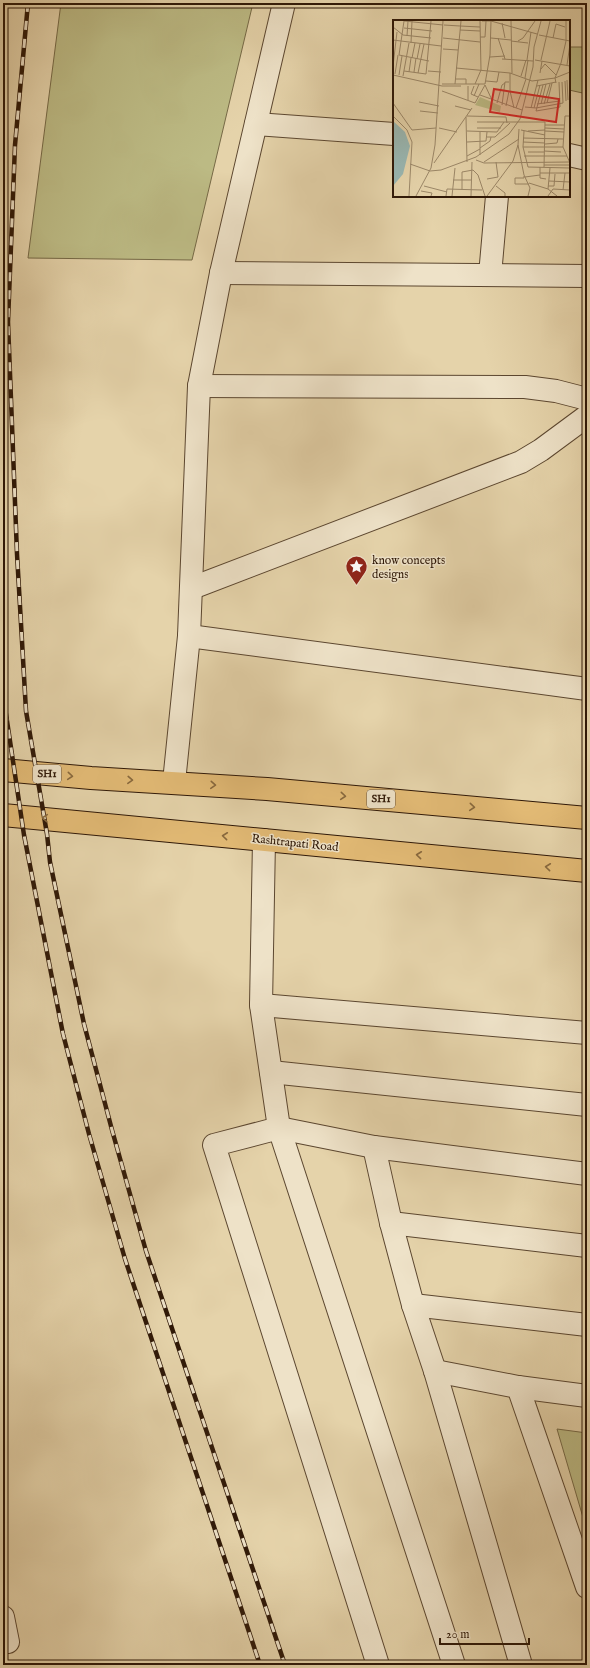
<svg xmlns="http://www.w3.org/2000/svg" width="590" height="1668" viewBox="0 0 590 1668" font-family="'IM FELL English',serif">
	<rect width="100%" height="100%" fill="#e5d3aa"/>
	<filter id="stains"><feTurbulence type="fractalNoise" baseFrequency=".005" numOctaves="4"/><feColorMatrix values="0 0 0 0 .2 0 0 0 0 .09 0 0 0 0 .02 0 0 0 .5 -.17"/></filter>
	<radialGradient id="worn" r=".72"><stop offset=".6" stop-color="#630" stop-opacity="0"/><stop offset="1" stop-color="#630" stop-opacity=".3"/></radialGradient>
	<g fill="#bcba84" stroke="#766946">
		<path d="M 61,3 L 253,3 L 192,260 L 28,258 Z"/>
		<path d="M 569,47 L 587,47 L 587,94 L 569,90 Z"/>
		<path d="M 557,1429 L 587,1433 L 587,1531 Z"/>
	</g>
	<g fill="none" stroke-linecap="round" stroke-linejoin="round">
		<defs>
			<g id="minor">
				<path d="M 256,124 L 394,134"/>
				<path d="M 569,155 L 587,159"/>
				<path d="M 221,273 L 587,276"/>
				<path d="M 490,275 L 497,196"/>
				<path d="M 199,386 L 525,387 L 556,391 L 587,399"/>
				<path d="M 192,588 L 521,462 L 541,450 L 587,416"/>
				<path d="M 189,636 L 587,689"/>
				<path d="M 174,782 L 189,636 L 199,386 L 221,273 L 284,3"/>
				<path d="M 264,840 L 261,1005 L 279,1128 L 454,1665"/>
				<path d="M 261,1005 L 587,1033"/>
				<path d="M 271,1072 L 587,1105"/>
				<path d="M 374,1147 L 391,1223 L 413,1305 L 435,1371 L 521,1665"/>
				<path d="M 391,1223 L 587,1246"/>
				<path d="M 413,1305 L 587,1325"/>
				<path d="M 435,1371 L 518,1387 L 587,1396"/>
				<path d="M 518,1387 L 587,1587"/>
				<path d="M 3,1617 L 8,1642"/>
				<path d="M 378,1665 L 214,1145 L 279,1128 L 374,1147 L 587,1174"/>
			</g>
			<g id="major">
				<path d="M 3,770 L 91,778 L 267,789 L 587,818"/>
				<path d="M 3,815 L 587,871"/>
			</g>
		</defs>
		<use href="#minor" stroke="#5c4730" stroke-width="24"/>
		<use href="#major" stroke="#2f1807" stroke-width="24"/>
		<use href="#minor" stroke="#eee2c8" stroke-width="22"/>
		<use href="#major" stroke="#e2ba75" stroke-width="22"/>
		<defs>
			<g id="rail">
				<path d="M 28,3 L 15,145 L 8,322 L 17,554 L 26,711 L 47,834 L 50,862 L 84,1024 L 112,1130 L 146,1251 L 285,1665"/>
				<path d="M 3,694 L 24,835 L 63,1034 L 89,1134 L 125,1259 L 260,1665"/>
			</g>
		</defs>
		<use href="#rail" stroke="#2f1807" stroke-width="4.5"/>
		<use href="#rail" stroke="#eee2c8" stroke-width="3" stroke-dasharray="9" stroke-linecap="butt"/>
	</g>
	<defs><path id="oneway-chevron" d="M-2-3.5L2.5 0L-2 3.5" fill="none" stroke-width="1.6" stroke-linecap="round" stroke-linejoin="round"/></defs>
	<g stroke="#88693e">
		<use href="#oneway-chevron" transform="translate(70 776) rotate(5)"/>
		<use href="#oneway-chevron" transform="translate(130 780) rotate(3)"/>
		<use href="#oneway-chevron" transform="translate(213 785) rotate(4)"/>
		<use href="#oneway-chevron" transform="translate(343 796) rotate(5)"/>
		<use href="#oneway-chevron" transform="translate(472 807) rotate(5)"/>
		<use href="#oneway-chevron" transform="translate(45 818) rotate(-175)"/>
		<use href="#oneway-chevron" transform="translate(225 836) rotate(-174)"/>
		<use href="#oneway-chevron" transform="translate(419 855) rotate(-174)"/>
		<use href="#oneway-chevron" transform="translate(548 867) rotate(-174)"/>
	</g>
	<defs>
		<symbol id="sight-pin" viewBox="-11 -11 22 30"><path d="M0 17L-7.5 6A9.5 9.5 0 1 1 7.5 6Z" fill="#8f2418" stroke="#eee2c8"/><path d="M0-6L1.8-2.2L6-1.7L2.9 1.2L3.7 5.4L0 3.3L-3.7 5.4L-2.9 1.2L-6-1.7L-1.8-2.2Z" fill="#fff"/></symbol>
	</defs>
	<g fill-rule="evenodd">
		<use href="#sight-pin" x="344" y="554" width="25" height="34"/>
	</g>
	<g text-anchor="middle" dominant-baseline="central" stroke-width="3" stroke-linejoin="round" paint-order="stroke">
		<g fill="#eee2c8" stroke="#685541" stroke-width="1">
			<rect x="33" y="765" width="28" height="18" rx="3"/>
			<rect x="367" y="790" width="28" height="18" rx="3"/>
		</g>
		<g font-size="11" font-weight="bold" fill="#2f1807">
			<text x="47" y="774">SH1</text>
			<text x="381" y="799">SH1</text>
		</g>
		<g font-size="12" fill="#2f1807" stroke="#eee2c8" text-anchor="start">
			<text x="372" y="560">know concepts<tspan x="372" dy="14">designs</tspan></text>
		</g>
		<g font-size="12" fill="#2f1807" stroke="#eee2c8">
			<text transform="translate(295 843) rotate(6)">Rashtrapati Road</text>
		</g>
	</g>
	<g transform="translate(393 20)">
		<rect width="177" height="177" fill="#e5d3aa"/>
		<path d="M 87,77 L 108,86 L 107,92 L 82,85 Z" fill="#bcba84"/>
		<path d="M 0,101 L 12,112 L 17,126 L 10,154 L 0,166 Z" fill="#98b6b1"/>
		<path fill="none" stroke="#9c8869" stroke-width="1" d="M 11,1 L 6,35 L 36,41M 11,1 L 50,5M 89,1 L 98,1 L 144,14M 118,1 L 119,53M 109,3 L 112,18M 51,5 L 67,6M 67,6 L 87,7M 0,7 L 10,15 L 38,18M 11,8 L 39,11M 67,10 L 87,11M 146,15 L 177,21M 14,16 L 15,1M 87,17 L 92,17 L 93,1M 50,18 L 87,22M 98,18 L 118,20M 105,18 L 112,39M 160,18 L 163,4 L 172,7M 0,20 L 48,26M 118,21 L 135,23M 125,21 L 130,18 L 142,1M 18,23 L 19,1M 50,29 L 65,30M 97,37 L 112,36M 19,38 L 22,23M 24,39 L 27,24M 109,39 L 140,41M 134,40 L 138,12M 142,40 L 177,46M 148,40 L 157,1M 174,45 L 177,24M 0,46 L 4,12M 63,48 L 117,53 L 139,61 L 162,58 L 177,52M 148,49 L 152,44 L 163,55M 11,51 L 33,54 L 38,1M 35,51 L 48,52M 16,52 L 18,38M 21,52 L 23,38M 25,53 L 31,24M 117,53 L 117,71 L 121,88M 147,53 L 149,41M 2,54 L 5,35M 0,55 L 49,66M 6,55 L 9,36M 10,56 L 16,23M 128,56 L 133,40M 132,58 L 135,40M 63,59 L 73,59 L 73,64M 174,60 L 175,80M 93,61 L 104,62 L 106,52M 172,61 L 173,81M 163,63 L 162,58 L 168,43 L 173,21 L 173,1M 49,64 L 92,64M 62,64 L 68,1M 82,64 L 88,50 L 87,1M 92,64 L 97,35 L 98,1M 92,65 L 99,80M 150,65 L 143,91 L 167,87 L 166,62M 49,66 L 68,66M 81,66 L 78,74 L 85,77M 144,66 L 163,62M 49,71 L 82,83M 87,75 L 129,90M 81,76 L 86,64M 75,80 L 75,66M 26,82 L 46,86M 0,83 L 19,110M 82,83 L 92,65M 104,83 L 109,65 L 112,63M 154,83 L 159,63M 144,84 L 167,81M 148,84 L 153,64M 151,84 L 157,64M 109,85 L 112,62 L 116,62M 62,86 L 78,90M 113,86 L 116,71M 132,87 L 143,88 L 170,83 L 169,62M 123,88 L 133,59M 138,88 L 145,60M 141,88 L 147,65M 27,91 L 45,93M 0,96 L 14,110 L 19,122 L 16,176M 74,96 L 113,97 L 114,103M 73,97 L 74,142M 84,102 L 152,102 L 151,147M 152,105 L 171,105M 46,108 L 64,112M 84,108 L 108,108M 152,108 L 171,109M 19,110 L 43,108M 128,110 L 152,115M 74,111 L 104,112 L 111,102M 131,111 L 130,127 L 135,147 L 177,148M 135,111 L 152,110M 152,111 L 171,112M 87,112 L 87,135M 94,117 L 102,117 L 117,103M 130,118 L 170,119M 74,122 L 93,121 L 94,112M 130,122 L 152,123M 152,124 L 164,123 L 165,119M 125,125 L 131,155 L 137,168 L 135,176M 130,127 L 170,127M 87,128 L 97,121 L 98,117M 151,131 L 168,132M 135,132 L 151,132M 74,136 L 87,129M 131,136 L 174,136M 83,140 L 91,143 L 176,142M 91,142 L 126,119M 41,143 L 79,88M 177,143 L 170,127 L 172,96 L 177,96M 17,144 L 37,151 L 48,150 L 83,137 L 116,114 L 127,99 L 140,47 L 141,27 L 148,1M 151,145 L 177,145M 147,147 L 147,158 L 153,159M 147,153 L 177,153M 131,156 L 131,158 L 122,158 L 122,164 L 136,164M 132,157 L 147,155M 94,159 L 105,157 L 103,142M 60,160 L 78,160M 156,161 L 177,162M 136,163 L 155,169 L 164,176M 31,166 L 54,172M 103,166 L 112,173 L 112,176M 155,166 L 161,166 L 162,154M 155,169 L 157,148M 69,170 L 69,152 L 80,150 L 85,155 L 92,176M 170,170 L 172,153M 28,171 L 39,173 L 38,176M 23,176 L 38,148 L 42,125 L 50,1M 53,176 L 54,169 L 89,170M 59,176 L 62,148M 78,176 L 79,142M 94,176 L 120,141 L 125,125 L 126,109M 155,176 L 160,169 L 177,170"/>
		<path fill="#d62828" fill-opacity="0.15" stroke="#d62828" stroke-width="2" d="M 101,69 L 166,79 L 163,102 L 97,92 Z"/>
		<rect width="177" height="177" fill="none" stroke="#2f1807" stroke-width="2"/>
	</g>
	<rect width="590" height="1668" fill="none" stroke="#e5d3aa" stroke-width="16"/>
	<rect x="4" y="4" width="582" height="1660" fill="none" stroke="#2f1807" stroke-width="2"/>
	<rect x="8" y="8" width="574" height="1652" fill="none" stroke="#2f1807"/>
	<path d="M440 1638v6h89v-6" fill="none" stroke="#2f1807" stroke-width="2"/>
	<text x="446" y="1638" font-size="12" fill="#2f1807" stroke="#eee2c8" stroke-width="3" paint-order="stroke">20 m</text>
	<rect width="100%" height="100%" filter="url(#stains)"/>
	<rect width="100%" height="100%" fill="url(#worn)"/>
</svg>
